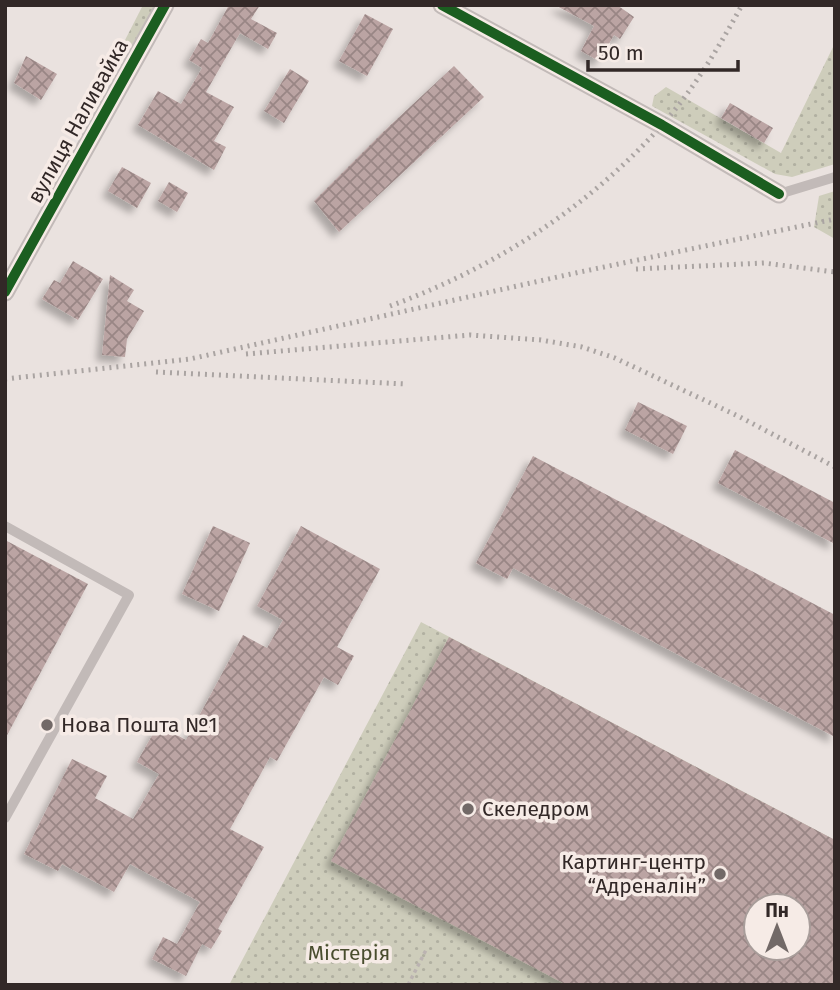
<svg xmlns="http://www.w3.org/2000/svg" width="840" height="990" viewBox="0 0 840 990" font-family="'Fira Sans',sans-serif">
	<defs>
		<pattern id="green-dots" width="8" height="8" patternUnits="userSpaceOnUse" patternTransform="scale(1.75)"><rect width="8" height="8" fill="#cecdbb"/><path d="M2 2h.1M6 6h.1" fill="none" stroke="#b1b0a1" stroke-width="1.8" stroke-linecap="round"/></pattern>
		<pattern id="building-cross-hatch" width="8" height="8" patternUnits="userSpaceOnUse" patternTransform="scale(1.75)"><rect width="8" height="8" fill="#bba4a3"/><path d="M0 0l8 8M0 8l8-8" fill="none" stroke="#998685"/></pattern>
		<filter id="shadow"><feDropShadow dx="-6" dy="6" stdDeviation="3.5" flood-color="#0004"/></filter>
	</defs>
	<rect width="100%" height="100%" fill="#eae2df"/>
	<g fill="url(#green-dots)" fill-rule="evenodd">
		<path d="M 143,5 L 156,5 L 130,48 L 123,44 Z"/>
		<path d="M 835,43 L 835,164 L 792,177 L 775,174 L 652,106 L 654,96 L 666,87 L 781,153 Z"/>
		<path d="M 835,191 L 835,239 L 814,227 L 819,196 Z"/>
		<path d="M 421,622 L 835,840 L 835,985 L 229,985 ZM 756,906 L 798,906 L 798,948 L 756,948 Z"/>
	</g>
	<g fill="url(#building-cross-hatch)" fill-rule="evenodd" filter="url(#shadow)">
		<path d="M 229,5 L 260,5 L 251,19 L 277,33 L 268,49 L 240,33 L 206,92 L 234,107 L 214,141 L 226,147 L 214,170 L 138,125 L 158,91 L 181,104 L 202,68 L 189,60 L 201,39 L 208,43 Z"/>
		<path d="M 555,5 L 617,5 L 634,17 L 620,39 L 614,35 L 599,61 L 581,51 L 594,26 Z"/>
		<path d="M 365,14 L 393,29 L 367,76 L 339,61 Z"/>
		<path d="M 26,56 L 57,74 L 41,100 L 14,83 Z"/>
		<path d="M 454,66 L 484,97 L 339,232 L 314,201 L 382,133 Z"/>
		<path d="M 290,69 L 309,81 L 284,123 L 264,111 Z"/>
		<path d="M 730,103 L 773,128 L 764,143 L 721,118 Z"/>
		<path d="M 122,167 L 151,183 L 137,208 L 108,191 Z"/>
		<path d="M 169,182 L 188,193 L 177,212 L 158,201 Z"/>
		<path d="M 73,261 L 103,279 L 78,320 L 42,299 L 54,280 L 60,283 Z"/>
		<path d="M 110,275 L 134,290 L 127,301 L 144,311 L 127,339 L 125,357 L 102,355 Z"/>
		<path d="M 638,402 L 687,426 L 673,454 L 625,430 Z"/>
		<path d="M 735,450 L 835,503 L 835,544 L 718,483 Z"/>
		<path d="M 533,456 L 835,615 L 835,737 L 513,568 L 507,579 L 476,563 Z"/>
		<path d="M 213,526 L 250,543 L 219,611 L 182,594 Z"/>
		<path d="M 301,526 L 380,569 L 337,647 L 354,656 L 338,685 L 324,677 L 277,761 L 270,757 L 230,829 L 264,847 L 218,929 L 222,931 L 211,949 L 202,944 L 186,976 L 152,959 L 163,937 L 177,944 L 200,902 L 130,864 L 114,892 L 62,864 L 58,871 L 24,854 L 72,759 L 107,776 L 95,798 L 133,819 L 159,774 L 137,762 L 158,725 L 186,740 L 243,635 L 267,648 L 283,620 L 257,606 Z"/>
		<path d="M 5,540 L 88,584 L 5,739 Z"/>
		<path d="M 449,637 L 835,840 L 835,985 L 567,985 L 331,861 ZM 756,906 L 798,906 L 798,948 L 756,948 Z"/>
	</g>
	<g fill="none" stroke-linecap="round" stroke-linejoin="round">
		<path stroke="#bbb3b1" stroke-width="3.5" stroke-dasharray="3.5 3.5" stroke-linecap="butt" d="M 408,985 L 426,950"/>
		<g stroke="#c2bab8" stroke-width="10">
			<path d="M 779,194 L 835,177"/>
			<path d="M 5,526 L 129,595 L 5,818"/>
		</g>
		<g stroke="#c2bab8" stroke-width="19">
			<path d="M 442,5 L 662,125 L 779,194"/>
			<path d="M 5,292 L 165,5"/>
		</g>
		<g stroke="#aaa4a2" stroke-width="5" stroke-dasharray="2 5" stroke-linecap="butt">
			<path d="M 636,269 L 764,263 L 835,272"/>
			<path d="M 390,306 C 494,268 588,208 662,125 C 694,89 719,47 742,5"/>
			<path d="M 246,354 L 470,335 L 541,340 L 582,347 L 615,358 L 740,417 L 835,467"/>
			<path d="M 156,372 L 406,384"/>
			<path d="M 5,379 L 190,359 L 580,272 L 835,219"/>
		</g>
		<defs>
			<g id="cycleway">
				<path d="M 442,5 L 662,125 L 779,194"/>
				<path d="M 5,292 L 165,5"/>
			</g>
		</defs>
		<use href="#cycleway" stroke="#f6ebe6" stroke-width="15"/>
		<use href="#cycleway" stroke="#1b5e20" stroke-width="10"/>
	</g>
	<g fill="#726967" stroke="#f6ebe6" stroke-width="2.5">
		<circle cx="47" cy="725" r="7"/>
		<circle cx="468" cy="809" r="7"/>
		<circle cx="720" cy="874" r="7"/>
	</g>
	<g text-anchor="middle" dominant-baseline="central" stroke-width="7" stroke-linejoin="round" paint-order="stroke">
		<g font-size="21" fill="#322827" stroke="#f6ebe6">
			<text transform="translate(78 121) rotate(-61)">вулиця Наливайка</text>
		</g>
		<g font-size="21" fill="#322827" stroke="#f6ebe6" text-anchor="start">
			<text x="61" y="725">Нова Пошта №1</text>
			<text x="482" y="809">Скеледром</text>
			<text x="706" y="862" text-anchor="end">Картинг-центр<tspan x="706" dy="24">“Адреналін”</tspan></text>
		</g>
		<g font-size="21" fill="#494d2e" stroke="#f6ebe6">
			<text x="349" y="953">Містерія</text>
		</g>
	</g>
	<rect width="840" height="990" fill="none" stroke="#322827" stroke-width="14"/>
	<g transform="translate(777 927)"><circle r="33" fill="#f6ebe6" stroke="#a89d9a" stroke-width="2"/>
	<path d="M0-5L12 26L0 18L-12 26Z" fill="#726967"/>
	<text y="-10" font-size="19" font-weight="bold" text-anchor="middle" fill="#322827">Пн</text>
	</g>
	<path d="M588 60v10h150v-10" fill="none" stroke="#322827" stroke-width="3.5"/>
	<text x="598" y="60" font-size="21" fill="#322827" stroke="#f6ebe6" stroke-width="5" paint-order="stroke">50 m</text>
</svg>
